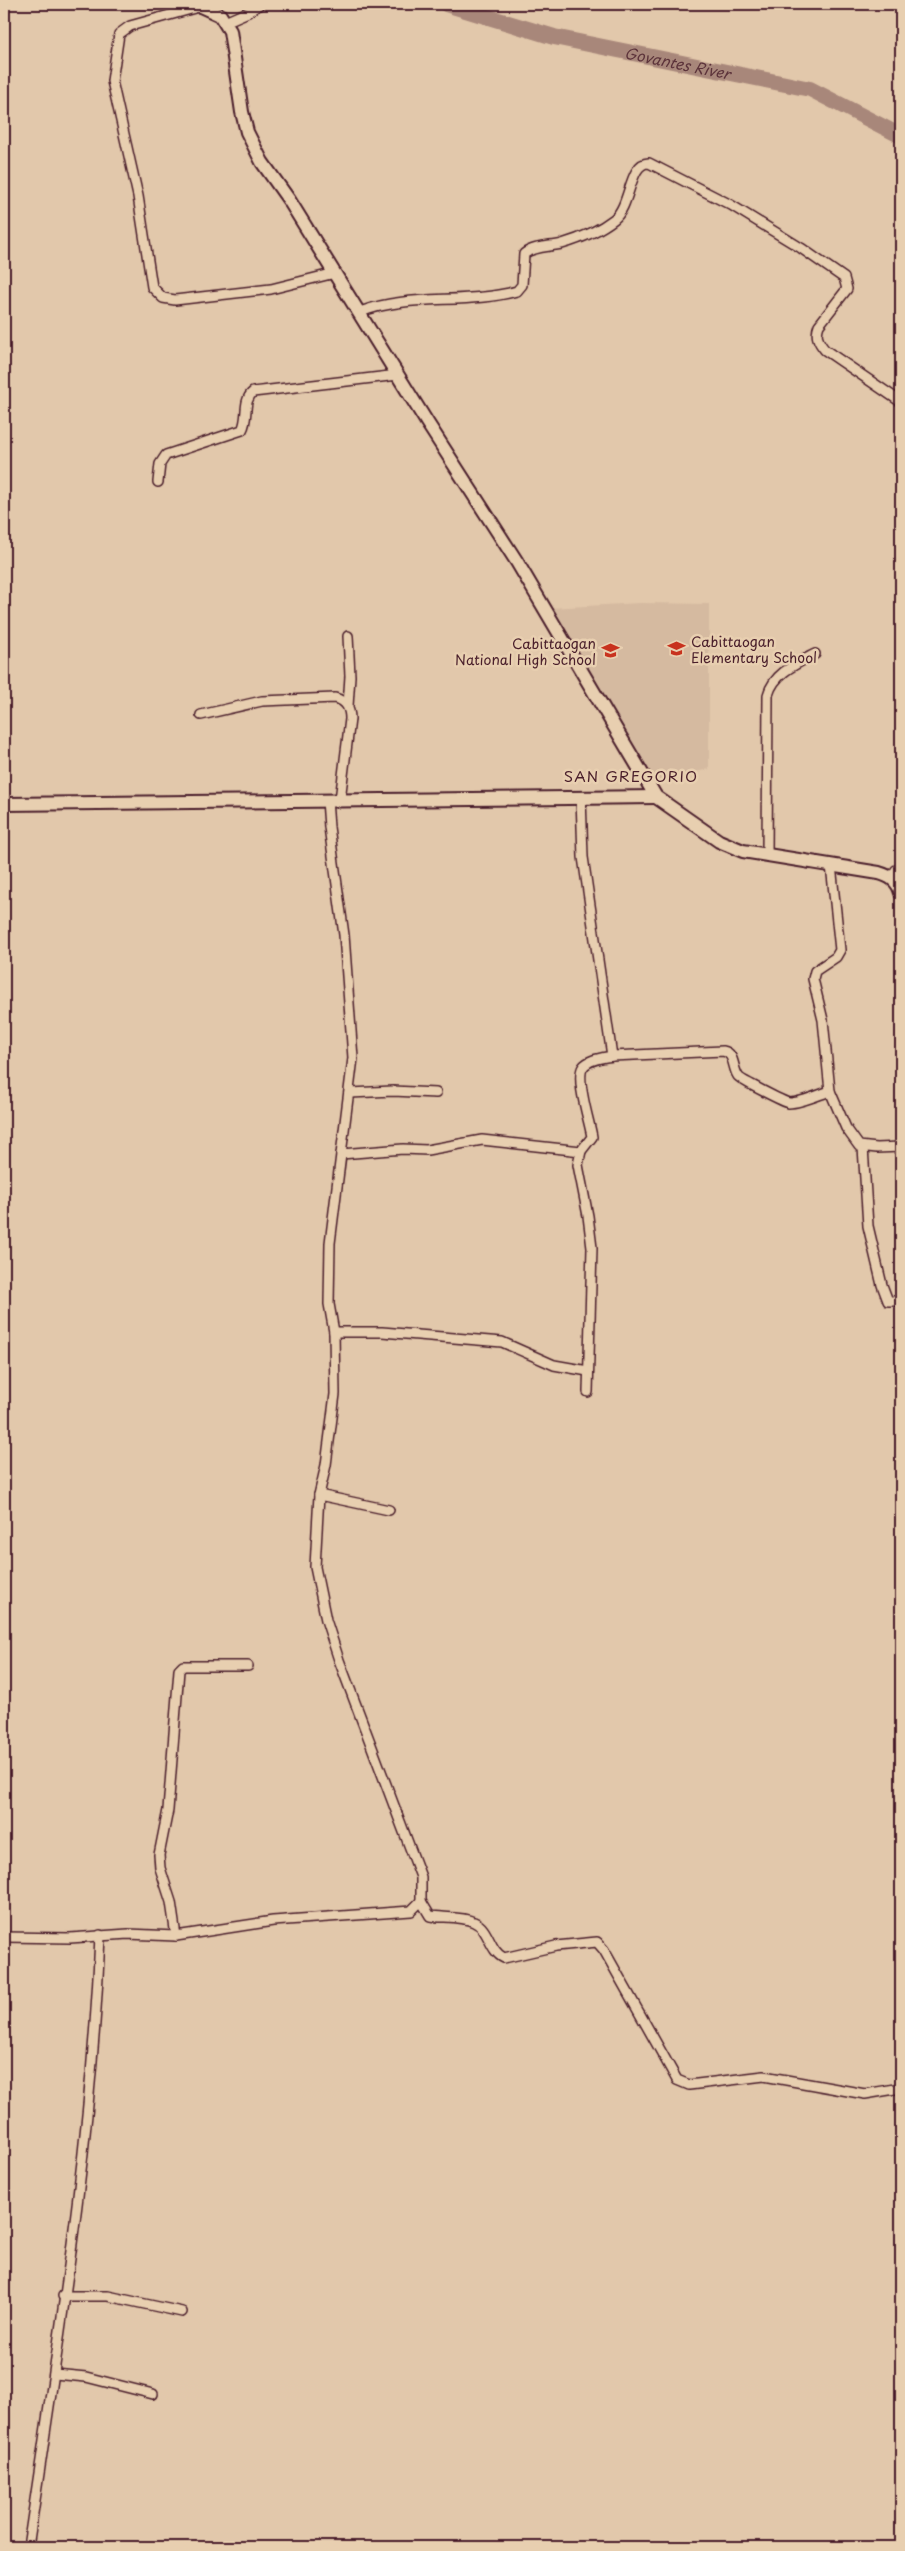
<svg xmlns="http://www.w3.org/2000/svg" width="905" height="2551" viewBox="0 0 905 2551" font-family="'Playpen Sans',sans-serif">
	<rect width="100%" height="100%" fill="#e2c8ab"/>
	<filter id="ink" filterUnits="userSpaceOnUse"><feTurbulence type="fractalNoise" baseFrequency=".02" numOctaves="2"/><feDisplacementMap in="SourceGraphic" scale="10" xChannelSelector="R" yChannelSelector="G"/><feConvolveMatrix kernelMatrix="1 2 1 2 8 2 1 2 1" color-interpolation-filters="sRGB"/></filter>
	<g filter="url(#ink)">
		<path fill="#d5baa0" d="M 640,603 L 709,604 L 709,769 L 656,781 L 550,608 Z"/>
		<g fill="none" stroke-linecap="round" stroke-linejoin="round">
			<path stroke="#a8877a" stroke-width="16" id="s1" d="M 446,4 L 554,37 L 810,89 L 901,136"/>
			<defs>
				<g id="street">
					<path d="M 202,6 L 130,26 L 119,34 L 112,81 L 138,196 L 152,287 L 163,298 L 175,300 L 271,289 L 335,273"/>
					<path d="M 225,22 L 248,12 L 260,4"/>
					<path d="M 360,312 C 410,293 465,305 517,291 L 522,285 L 524,254 C 534,246 550,247 562,244 C 579,239 600,230 614,219 C 631,206 629,162 649,163 L 731,205 L 801,248 L 844,278 L 847,289 L 819,325 C 815,335 818,342 825,350 L 901,402"/>
					<path d="M 158,482 L 160,464 L 166,455 L 242,430 C 249,418 242,401 253,392 L 398,375"/>
					<path d="M 348,706 L 350,676 L 348,636"/>
					<path d="M 201,715 L 262,701 L 335,698 C 346,701 350,708 350,719 L 340,800"/>
					<path d="M 581,797 L 583,857 L 612,1056 L 723,1051 C 735,1053 732,1067 738,1076 C 740,1080 784,1102 789,1103 C 801,1103 818,1095 830,1091"/>
					<path d="M 327,800 L 329,827 L 344,935 L 353,1058 L 330,1243 L 329,1304 L 334,1332 L 335,1394 L 326,1465 L 319,1495 L 315,1567 L 326,1620 L 339,1660 L 421,1877 L 421,1901"/>
					<path d="M 767,856 L 768,695 C 774,673 796,664 815,654"/>
					<path d="M 831,865 L 840,950 L 836,957 L 815,971 L 813,979 L 823,1020 L 830,1091 L 846,1128 L 859,1146 L 877,1148 L 901,1147"/>
					<path d="M 891,878 L 896,870 L 901,868"/>
					<path d="M 350,1093 L 393,1091 L 436,1093"/>
					<path d="M 863,1147 L 868,1226 L 882,1285 L 888,1301 L 901,1301"/>
					<path d="M 341,1154 L 403,1149 L 427,1150 L 482,1140 L 581,1151"/>
					<path d="M 334,1332 L 382,1332 L 502,1342 L 554,1365 L 588,1371"/>
					<path d="M 588,1392 L 592,1248 L 588,1216 L 578,1165 L 581,1151 L 592,1137 C 590,1123 575,1078 583,1067 C 589,1059 602,1058 612,1056"/>
					<path d="M 319,1495 L 389,1510"/>
					<path d="M 176,1936 L 171,1902 L 160,1868 L 159,1855 L 168,1810 L 179,1670 L 183,1666 L 248,1666"/>
					<path d="M 4,1937 L 70,1938 L 128,1934 L 176,1936 L 273,1921 L 411,1911 L 421,1901 L 430,1916 C 443,1918 462,1916 474,1922 C 489,1928 489,1951 504,1958 L 556,1946 L 597,1942 L 604,1950 L 677,2080 L 689,2085 L 764,2076 L 865,2094 L 901,2088"/>
					<path d="M 63,2296 L 108,2296 L 182,2312"/>
					<path d="M 55,2374 L 86,2377 L 153,2394"/>
					<path d="M 28,2547 C 58,2344 92,2141 100,1935"/>
				</g>
				<g id="secondary">
					<path d="M 196,4 L 220,15 L 230,31 L 242,112 L 247,132 L 262,162 L 289,200 L 428,424 L 517,562 L 656,797 L 719,841 L 743,851 L 879,873 C 890,876 898,881 901,893"/>
					<path d="M 4,804 L 656,797"/>
				</g>
			</defs>
			<use href="#street" stroke="#4a1f2b" stroke-width="12"/>
			<use href="#secondary" stroke="#4a1f2b" stroke-width="16"/>
			<use href="#street" stroke="#e8cfb0" stroke-width="9"/>
			<use href="#secondary" stroke="#e8cfb0" stroke-width="12"/>
		</g>
	</g>
	<defs>
		<symbol id="school-bare" viewBox="-9 -9 18 18"><path d="M0-5L7-2L0 1L-7-2ZM-4 1L0 2.5L4 1V4Q0 6-4 4Z" fill="#c8321e" stroke="#e8cfb0" stroke-width="2.5" paint-order="stroke"/></symbol>
	</defs>
	<g fill-rule="evenodd">
		<use href="#school-bare" x="664" y="636" width="25" height="25"/>
		<use href="#school-bare" x="598" y="638" width="25" height="25"/>
	</g>
	<g text-anchor="middle" dominant-baseline="central" stroke-width="5" stroke-linejoin="round" paint-order="stroke">
		<g font-size="14" fill="#4a1f2b" stroke="#e8cfb0" text-anchor="start">
			<text x="691" y="641">Cabittaogan<tspan x="691" dy="16">Elementary School</tspan></text>
			<text x="596" y="643" text-anchor="end">Cabittaogan<tspan x="596" dy="16">National High School</tspan></text>
		</g>
		<g font-size="15" font-style="italic" fill="#5d343b" stroke="#e8cfb0">
			<text stroke="none"><textPath href="#s1" startOffset="239">Govantes River</textPath></text>
		</g>
		<g font-size="15" letter-spacing="1" fill="#4a1f2b" stroke="#e8cfb0">
			<text x="631" y="775">SAN GREGORIO</text>
		</g>
	</g>
	<rect width="905" height="2551" fill="none" stroke="#e8cfb0" stroke-width="20"/>
	<rect x="10" y="10" width="885" height="2531" fill="none" stroke="#4a1f2b" stroke-width="2" filter="url(#ink)"/>
</svg>
